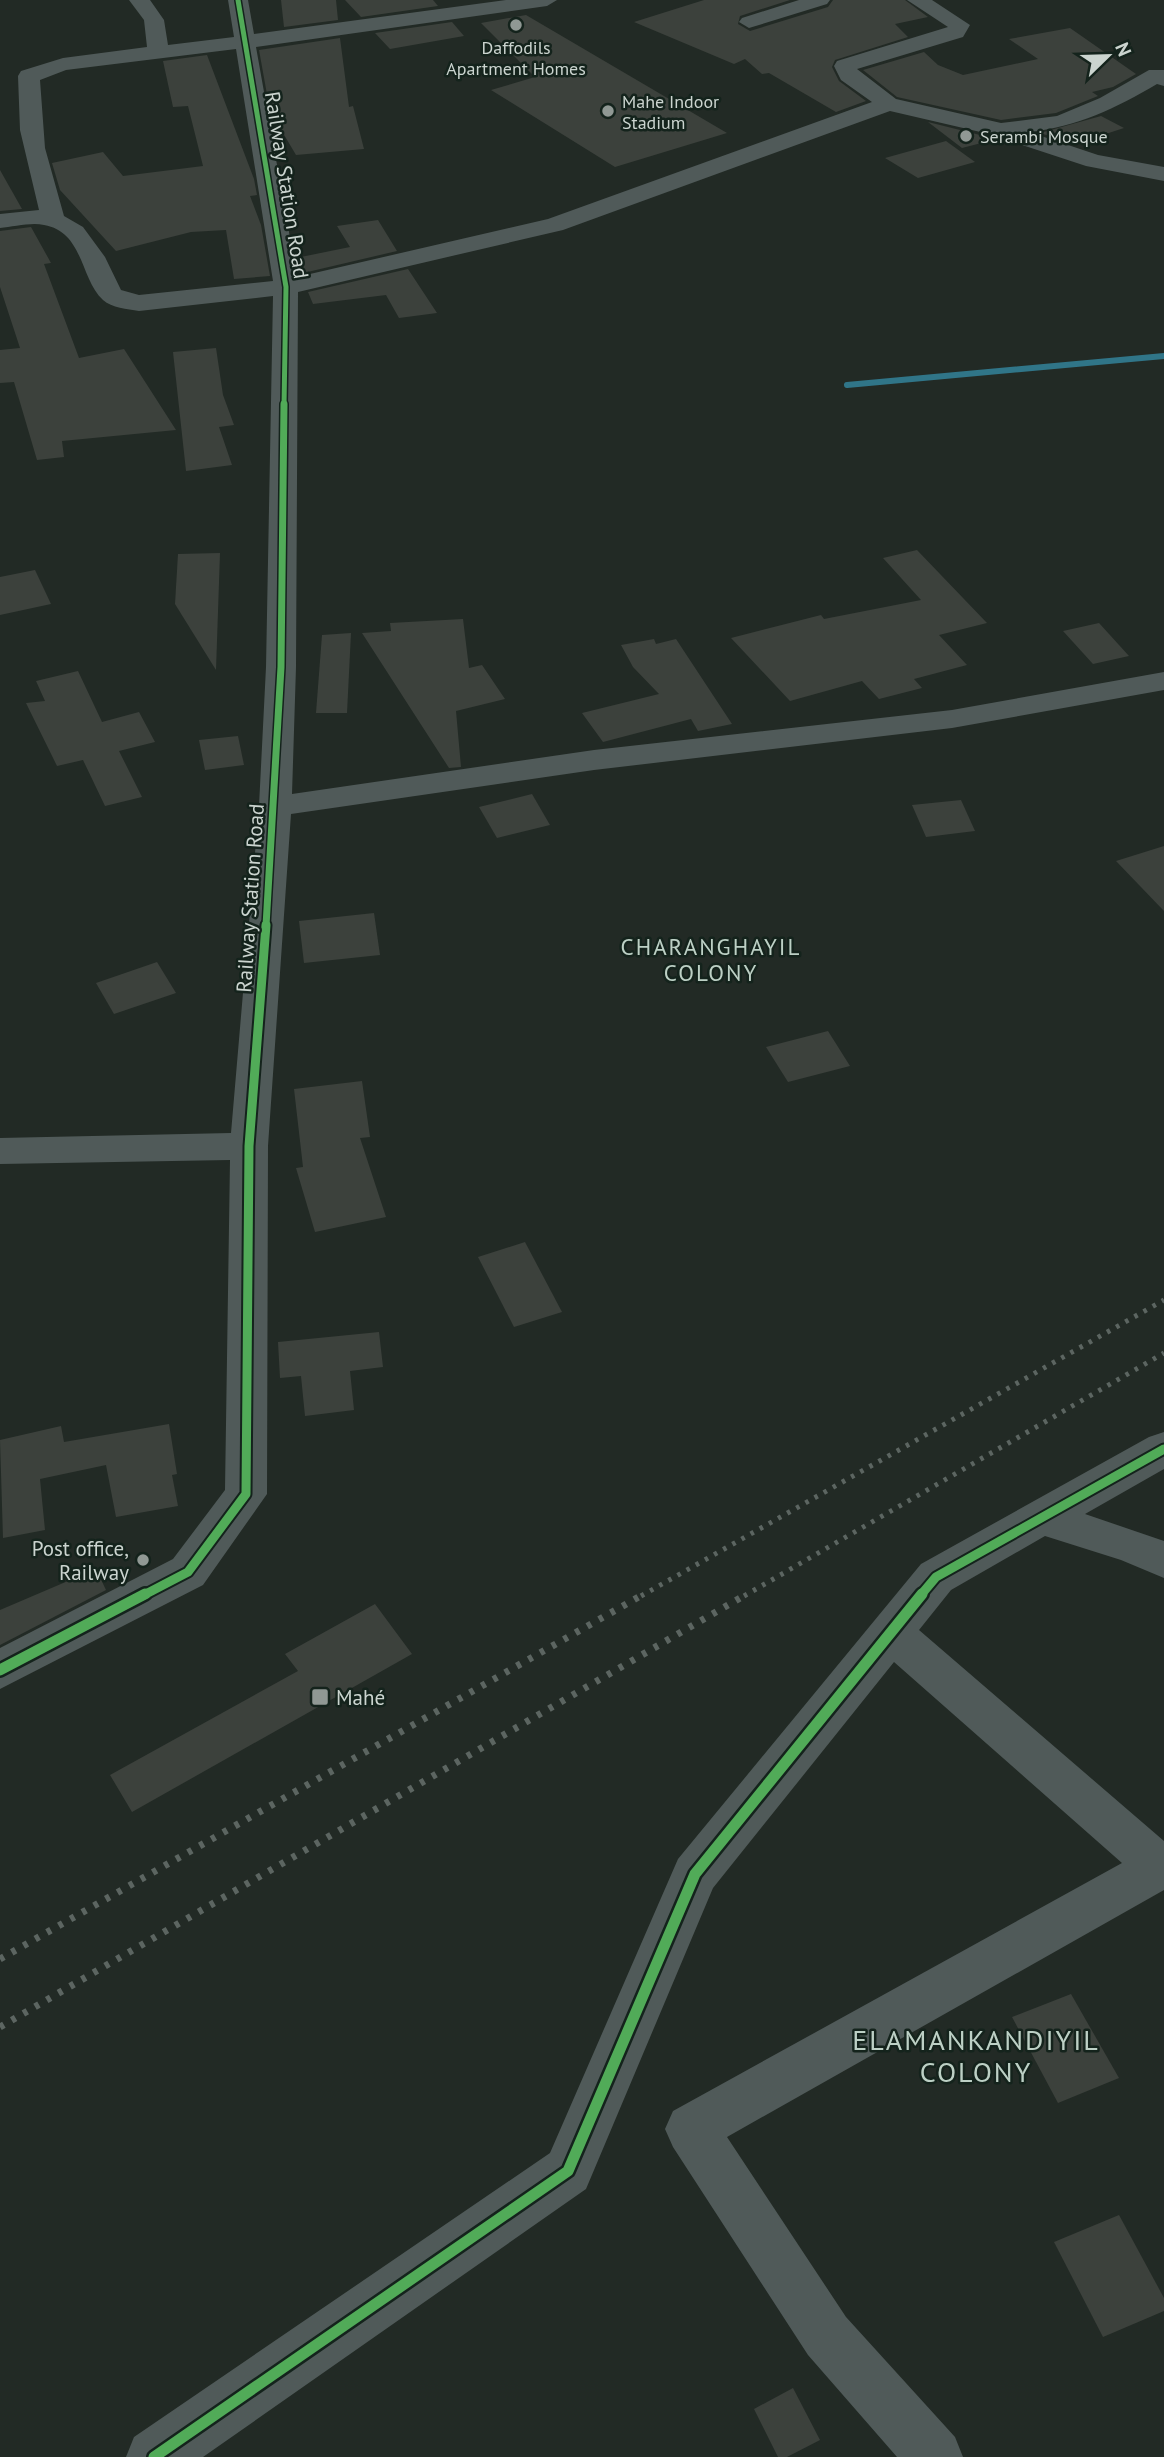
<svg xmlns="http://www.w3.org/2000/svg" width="1164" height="2457" viewBox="0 0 1164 2457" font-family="'PT Sans',sans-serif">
	<rect width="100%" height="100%" fill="#222a25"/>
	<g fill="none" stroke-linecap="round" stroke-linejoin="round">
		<path stroke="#307588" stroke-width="6" d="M 847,385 L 1164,356"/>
	</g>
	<g fill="#3c413c">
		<path d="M 281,0 L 336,0 L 338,20 L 284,27 Z"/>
		<path d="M 345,0 L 433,0 L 438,6 L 361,17 Z"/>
		<path d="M 704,0 L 790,0 L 740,16 L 738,24 L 750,31 L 828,7 L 833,0 L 905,0 L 928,17 L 895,24 L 908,37 L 835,60 L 832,67 L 839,81 L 866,101 L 836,112 L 769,73 L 762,74 L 745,59 L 734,64 L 634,22 Z"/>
		<path d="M 526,15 L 727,133 L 615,167 L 491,90 L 535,77 L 481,23 Z"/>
		<path d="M 452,22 L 464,36 L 390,49 L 375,33 Z"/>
		<path d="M 1070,28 L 1136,74 L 1113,87 L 1092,92 L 1098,96 L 1056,113 L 1001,120 L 897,97 L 863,70 L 924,52 L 938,65 L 963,75 L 1038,59 L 1009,39 Z"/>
		<path d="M 340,38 L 349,107 L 353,106 L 364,149 L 296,155 L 270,111 L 259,50 Z"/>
		<path d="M 207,55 L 254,179 L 257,195 L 250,196 L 261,225 L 270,276 L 234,279 L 226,230 L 191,232 L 116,251 L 60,190 L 52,163 L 103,152 L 123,176 L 203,166 L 188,106 L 173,107 L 163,61 Z"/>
		<path d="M 1101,116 L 1124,128 L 1075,144 L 1040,133 Z"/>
		<path d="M 928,122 L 988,137 L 997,139 L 962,148 Z"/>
		<path d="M 946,141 L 975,162 L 918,178 L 885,158 Z"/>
		<path d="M 0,170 L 22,209 L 0,211 Z"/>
		<path d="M 378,220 L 397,251 L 299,274 L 296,258 L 350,247 L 337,226 Z"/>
		<path d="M 31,227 L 51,263 L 44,264 L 79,358 L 124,349 L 176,430 L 62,441 L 64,457 L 37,460 L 14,382 L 0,383 L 0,350 L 20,348 L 0,287 L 0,231 Z"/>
		<path d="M 408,269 L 437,313 L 399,318 L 386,295 L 313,304 L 308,292 Z"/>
		<path d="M 216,348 L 223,395 L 234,425 L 219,427 L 232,465 L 186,471 L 173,352 Z"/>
		<path d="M 917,550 L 987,623 L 939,635 L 967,665 L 914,679 L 922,688 L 879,699 L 862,681 L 790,701 L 731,638 L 821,615 L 824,619 L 921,600 L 883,558 Z"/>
		<path d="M 220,553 L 216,670 L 175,604 L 178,554 Z"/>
		<path d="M 35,570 L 51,604 L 0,615 L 0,577 Z"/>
		<path d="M 463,619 L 469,668 L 482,665 L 505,699 L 456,711 L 461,767 L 449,768 L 362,633 L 391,631 L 390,623 Z"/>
		<path d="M 1099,623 L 1129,656 L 1093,664 L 1063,631 Z"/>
		<path d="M 351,633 L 347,713 L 316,713 L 322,635 Z"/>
		<path d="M 654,639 L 656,644 L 676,639 L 732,724 L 698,731 L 691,719 L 603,742 L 582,713 L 659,694 L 633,667 L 621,645 Z"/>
		<path d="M 78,671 L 102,722 L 139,712 L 155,742 L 119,751 L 142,797 L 105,806 L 83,760 L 57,766 L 26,703 L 45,701 L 36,681 Z"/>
		<path d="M 238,736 L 244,765 L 205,770 L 199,740 Z"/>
		<path d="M 532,794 L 550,825 L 497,838 L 479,807 Z"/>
		<path d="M 961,800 L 975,831 L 926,837 L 912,805 Z"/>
		<path d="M 1164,846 L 1164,911 L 1116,861 Z"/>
		<path d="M 374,913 L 380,955 L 304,963 L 299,921 Z"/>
		<path d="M 157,962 L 176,993 L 114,1014 L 96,983 Z"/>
		<path d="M 828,1031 L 850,1066 L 788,1082 L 766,1047 Z"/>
		<path d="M 362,1081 L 370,1137 L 360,1138 L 386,1217 L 315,1232 L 296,1168 L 303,1167 L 294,1089 Z"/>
		<path d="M 525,1242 L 562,1312 L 514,1327 L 478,1257 Z"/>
		<path d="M 379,1332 L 383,1367 L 350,1371 L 354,1410 L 305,1416 L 301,1376 L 280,1378 L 278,1342 Z"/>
		<path d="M 169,1424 L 177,1474 L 172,1475 L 178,1506 L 116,1517 L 106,1465 L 40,1479 L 45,1530 L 3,1538 L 0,1440 L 61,1426 L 64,1442 Z"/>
		<path d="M 96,1569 L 106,1590 L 0,1645 L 0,1610 Z"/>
		<path d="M 375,1604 L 412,1654 L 132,1812 L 110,1775 L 298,1671 L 285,1654 Z"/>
		<path d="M 1071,1994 L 1119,2078 L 1058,2103 L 1012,2017 Z"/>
		<path d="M 1119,2215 L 1164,2298 L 1164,2311 L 1103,2337 L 1054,2242 Z"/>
		<path d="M 793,2388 L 820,2440 L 787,2457 L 778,2457 L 754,2409 Z"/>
	</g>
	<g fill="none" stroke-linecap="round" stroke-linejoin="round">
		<g fill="#505a59" fill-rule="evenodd">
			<path d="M 129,0 L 150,0 L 164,20 L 168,45 L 234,37 L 228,0 L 248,0 L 254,34 L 506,0 L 557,0 L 547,6 L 256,47 L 297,277 L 548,219 L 872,102 L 841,80 L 834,66 L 837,61 L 948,27 L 907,0 L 932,0 L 970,25 L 963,37 L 857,69 L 896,99 L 1001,123 L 1057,116 L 1100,98 L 1149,70 L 1164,70 L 1164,86 L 1157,84 C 1116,108 1077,127 1029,132 L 1098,155 L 1164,167 L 1164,181 L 1086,166 L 989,134 L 890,111 L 563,230 L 298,292 L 296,667 L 292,794 L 594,750 L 952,710 L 1164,672 L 1164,690 L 952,728 L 594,770 L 291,814 L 268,1146 L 267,1494 L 203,1585 L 0,1689 L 0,1648 L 173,1559 L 225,1490 L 230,1160 L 0,1164 L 0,1138 L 231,1133 L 259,806 L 266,667 L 273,296 L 139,311 C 127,309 112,308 103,300 C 80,279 84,232 44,225 C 31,222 13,227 0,228 L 0,214 L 39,210 L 20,130 L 18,76 L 21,71 L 63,58 L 147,47 L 144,20 ZM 236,49 L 273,281 L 139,295 L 121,290 L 105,257 L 83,227 L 64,216 L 45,148 L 40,80 L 66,70 Z"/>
			<path d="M 799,0 L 830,0 L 827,4 L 749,28 L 739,22 L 742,18 Z"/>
			<path d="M 1164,1432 L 1164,1469 L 1085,1514 L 1164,1541 L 1164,1578 L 1121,1560 L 1045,1536 L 951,1590 L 919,1630 L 1164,1841 L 1164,1890 L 727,2137 L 846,2317 L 955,2437 L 963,2457 L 897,2457 L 808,2355 L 673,2147 L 665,2129 L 673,2111 L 1122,1863 L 894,1662 L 713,1888 L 586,2189 L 203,2457 L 126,2457 L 134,2437 L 550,2153 L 678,1859 L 921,1564 L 1149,1437 Z"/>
		</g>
		<g stroke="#5c6561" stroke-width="5" stroke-dasharray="3.5 7" stroke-linecap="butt">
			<path d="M 641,1596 L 1164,1300"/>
			<path d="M 744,1596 L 1164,1353"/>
		</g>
		<g stroke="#5c6561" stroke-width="7" stroke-dasharray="4.5 9" stroke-linecap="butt">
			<path d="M 0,1959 L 644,1594"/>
			<path d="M 0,2027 L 747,1594"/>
		</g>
		<defs>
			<path id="cycleway-far3" d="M 238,0 L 286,287 L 284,406"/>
			<path id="cycleway-far2" d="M 266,926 L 281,667 L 284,404"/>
			<g id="cycleway-far1">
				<path d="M 142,1596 L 188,1572 L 246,1494 L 249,1146 L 266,925"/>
				<path d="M 920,1596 L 936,1577 L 1164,1449"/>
			</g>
			<g id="cycleway">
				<path d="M 0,1670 L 145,1594"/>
				<path d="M 154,2457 L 568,2171 L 695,1874 L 922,1594"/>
			</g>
		</defs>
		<use href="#cycleway-far3" stroke="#14231c" stroke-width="8"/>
		<use href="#cycleway-far2" stroke="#14231c" stroke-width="10"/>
		<use href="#cycleway-far1" stroke="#14231c" stroke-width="13"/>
		<use href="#cycleway" stroke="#14231c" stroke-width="16"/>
		<use href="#cycleway-far3" stroke="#51ab58" stroke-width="5"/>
		<use href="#cycleway-far2" stroke="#51ab58" stroke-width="7"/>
		<use href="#cycleway-far1" stroke="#51ab58" stroke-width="9"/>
		<use href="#cycleway" stroke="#51ab58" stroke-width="11"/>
	</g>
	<g fill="#909894" stroke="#14231c" stroke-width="2.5">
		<circle cx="516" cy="25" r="7"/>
		<circle cx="608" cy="111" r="7"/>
		<circle cx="966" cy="136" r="7"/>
		<circle cx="143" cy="1560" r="7"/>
		<rect x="311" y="1688" width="18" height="18" rx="3.5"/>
	</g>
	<g text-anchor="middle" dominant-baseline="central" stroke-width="5" stroke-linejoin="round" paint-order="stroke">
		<g font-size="18" fill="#cbd4cf" stroke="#14231c" text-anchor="start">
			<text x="516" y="47" text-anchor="middle">Daffodils<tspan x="516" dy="21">Apartment Homes</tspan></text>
			<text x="622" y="101">Mahe Indoor<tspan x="622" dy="21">Stadium</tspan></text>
			<text x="980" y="136">Serambi Mosque</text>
		</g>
		<g font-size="21" fill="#cbd4cf" stroke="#14231c">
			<text transform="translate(287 185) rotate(81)">Railway Station Road</text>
			<text transform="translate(250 898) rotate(-86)">Railway Station Road</text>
		</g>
		<g font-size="21" fill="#cbd4cf" stroke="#14231c" text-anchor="end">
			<text x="129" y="1548">Post office,<tspan x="129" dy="24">Railway</tspan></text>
			<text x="336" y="1697" text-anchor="start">Mahé</text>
		</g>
		<g font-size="23" letter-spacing="2" fill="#bdd0c5" stroke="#14231c">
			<text x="711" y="946">CHARANGHAYIL<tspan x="711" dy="26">COLONY</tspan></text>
		</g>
		<g font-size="28" letter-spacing="2" fill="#bdd0c5" stroke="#14231c">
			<text x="976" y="2039">ELAMANKANDIYIL<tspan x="976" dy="32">COLONY</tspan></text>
		</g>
	</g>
	<g transform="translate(1108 56) rotate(67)" stroke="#14231c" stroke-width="5" paint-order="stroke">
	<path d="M0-5L12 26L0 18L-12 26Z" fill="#cbd4cf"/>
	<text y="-10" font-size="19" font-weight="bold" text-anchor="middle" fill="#cbd4cf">N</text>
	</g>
</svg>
